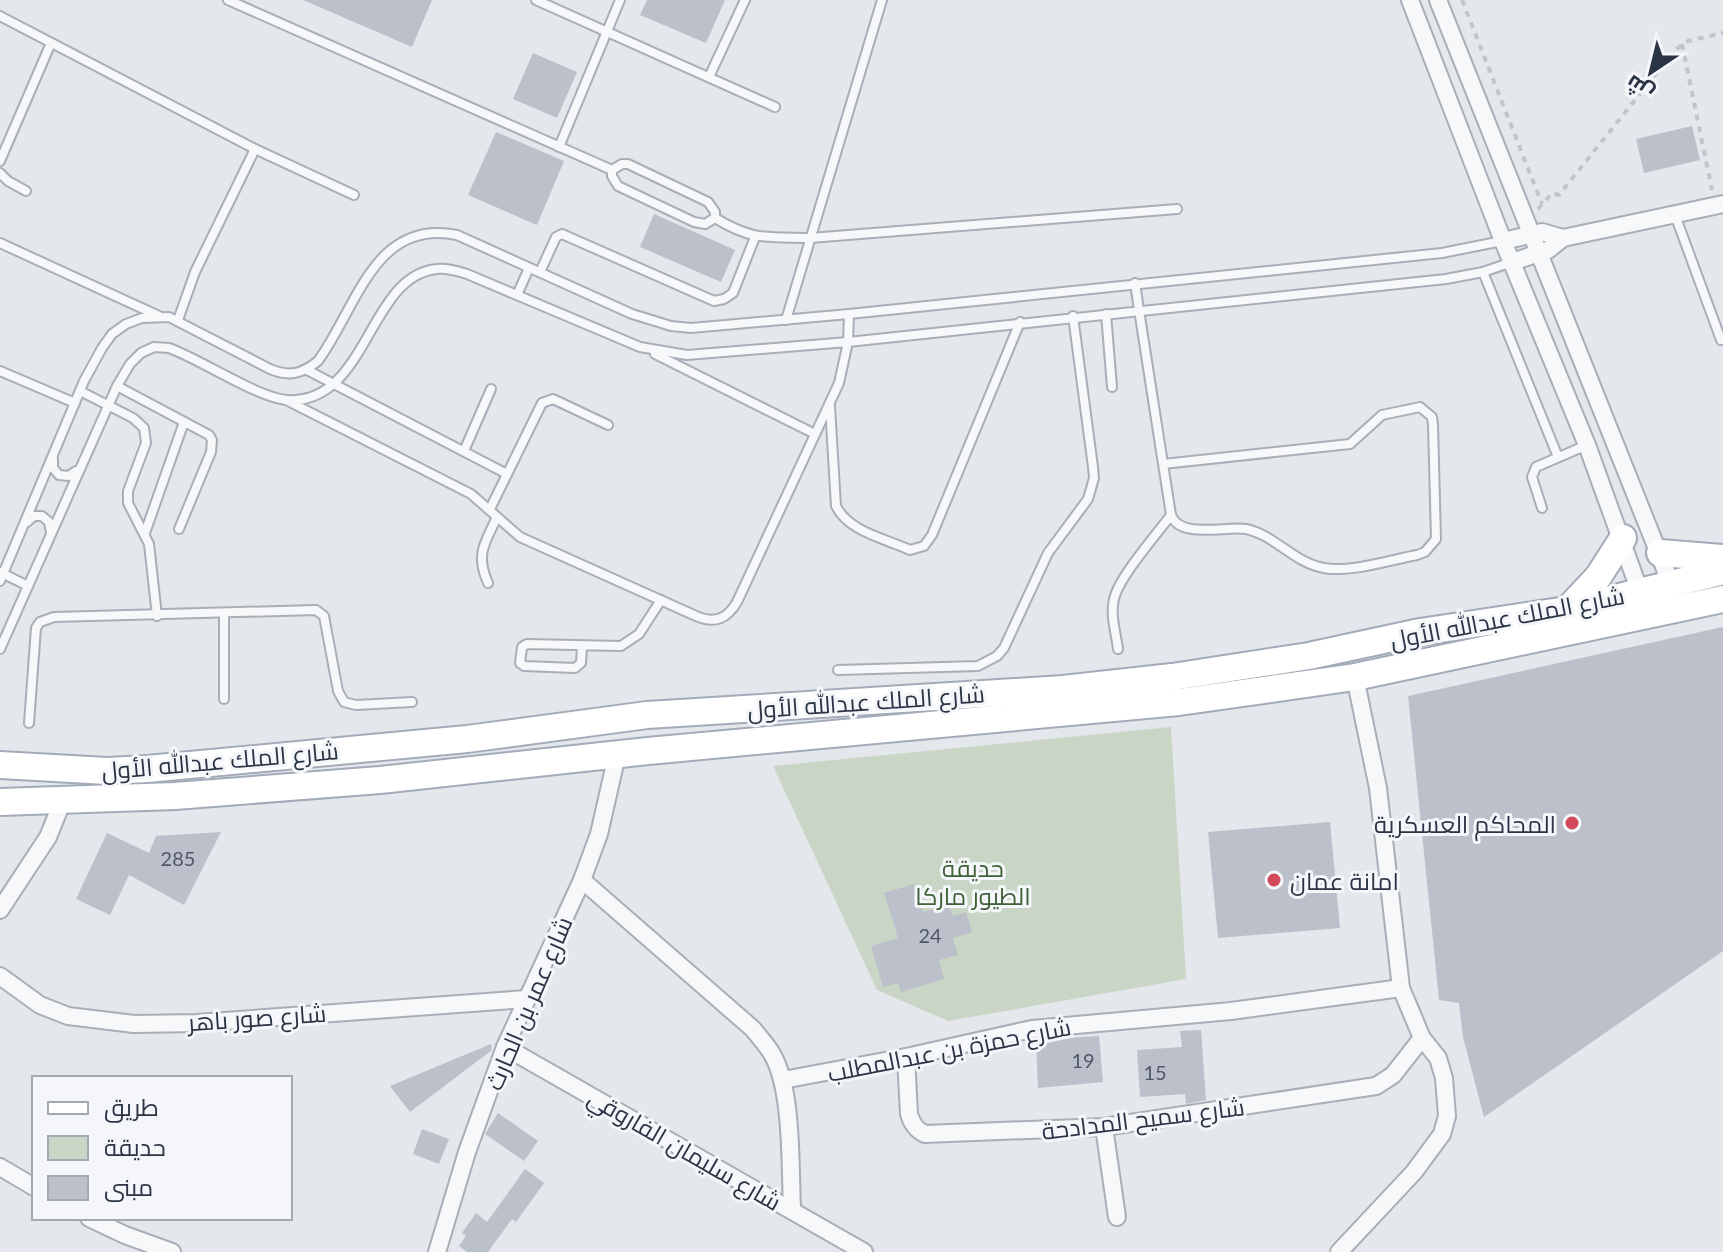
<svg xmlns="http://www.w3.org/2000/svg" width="1723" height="1252" viewBox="0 0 1723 1252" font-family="Lato,Cairo,sans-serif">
	<rect width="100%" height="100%" fill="#e4e7ec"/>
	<path fill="#c9d6c5" d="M 1171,727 L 1186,979 L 948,1021 L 877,990 L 773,766 Z"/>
	<g fill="#bbc0ca">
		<path d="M 303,0 L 432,0 L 412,47 Z"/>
		<path d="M 647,0 L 725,0 L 706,43 L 640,15 Z"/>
		<path d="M 533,53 L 577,72 L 557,118 L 513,99 Z"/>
		<path d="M 1692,126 L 1700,160 L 1644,173 L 1636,139 Z"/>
		<path d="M 496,132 L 564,161 L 537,225 L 468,195 Z"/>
		<path d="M 654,214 L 735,250 L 721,282 L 640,247 Z"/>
		<path d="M 1723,627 L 1723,951 L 1484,1117 L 1463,1037 L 1459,1003 L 1439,1000 L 1408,696 Z"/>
		<path d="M 1330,822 L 1340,928 L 1218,938 L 1208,832 Z"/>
		<path d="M 221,832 L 184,905 L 129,875 L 110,915 L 76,899 L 107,833 L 149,853 L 156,836 Z"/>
		<path d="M 914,884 L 923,912 L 949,905 L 953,916 L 966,912 L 972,932 L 953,938 L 958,955 L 939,960 L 944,979 L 901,992 L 898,983 L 883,987 L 871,946 L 898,938 L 884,893 Z"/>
		<path d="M 1201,1030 L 1206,1100 L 1186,1104 L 1185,1094 L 1140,1097 L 1137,1050 L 1182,1047 L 1180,1031 Z"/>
		<path d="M 1099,1036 L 1103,1082 L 1038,1088 L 1036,1040 Z"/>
		<path d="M 491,1044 L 492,1050 L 410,1112 L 390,1086 Z"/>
		<path d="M 498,1113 L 538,1141 L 524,1161 L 485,1134 Z"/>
		<path d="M 422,1129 L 449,1139 L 439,1164 L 413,1154 Z"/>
		<path d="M 525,1169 L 544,1183 L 516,1222 L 512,1219 L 488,1252 L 467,1252 L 459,1246 L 466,1236 L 462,1233 L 476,1213 L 487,1222 Z"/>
	</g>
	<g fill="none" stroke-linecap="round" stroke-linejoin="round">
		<defs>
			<g id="lane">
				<path d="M 228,0 L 612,170"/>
				<path d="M 536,0 L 775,107"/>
				<path d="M 0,16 L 255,149 L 354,195"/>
				<path d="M 709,77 L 745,0"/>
				<path d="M 559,147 L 620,0"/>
				<path d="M 0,161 L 51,43"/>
				<path d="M 612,170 L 622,164 L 628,164 L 708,202 L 715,212 L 715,218 C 753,241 767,237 810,238 L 1177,209"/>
				<path d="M 612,170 L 612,176 L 618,186 L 694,222 L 705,224 L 715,218"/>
				<path d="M 0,173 L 8,181 L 26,191"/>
				<path d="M 1675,215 L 1721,340"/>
				<path d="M 0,243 L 159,316"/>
				<path d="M 540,272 L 556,237 L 562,234 L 714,301 L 724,299 L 733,293 L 755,237"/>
				<path d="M 1483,272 L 1558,457"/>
				<path d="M 1135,283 L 1139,310 L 1171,515 C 1180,539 1224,526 1246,529 C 1275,535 1294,563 1324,568 C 1350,573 1390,560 1417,555 L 1425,552 L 1436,539 L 1433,425 L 1432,417 L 1420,407 L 1382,415 L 1350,444 L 1163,464"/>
				<path d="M 517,295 L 529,268"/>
				<path d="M 1106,314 L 1112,387"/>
				<path d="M 178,320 L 195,272 L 255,149"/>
				<path d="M 786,320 L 882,0"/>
				<path d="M 655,354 L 815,434"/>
				<path d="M 307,370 L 507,474"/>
				<path d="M 0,371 L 75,403"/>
				<path d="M 117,386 L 209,435 L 212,440 L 211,452 L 179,529"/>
				<path d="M 80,391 L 133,418 L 144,428 L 146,443 L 128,491 L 128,503 L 149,544 L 157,616"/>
				<path d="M 286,400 L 471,494 L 520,537 L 696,616 C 715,624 727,619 737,602 L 839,383 L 848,342 L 849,314"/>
				<path d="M 830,406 L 836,506 C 848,530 879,537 903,547 L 910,550 L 924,546 L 932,535 L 1020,322"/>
				<path d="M 464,451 L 491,389"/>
				<path d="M 53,459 L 53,468 L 59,475 L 69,476 L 76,471"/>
				<path d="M 1542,508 L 1532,477 L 1536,467 L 1587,445"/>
				<path d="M 490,509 L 542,403 L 553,399 L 608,425"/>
				<path d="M 27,522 L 34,516 L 42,516 L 49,522 L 51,533"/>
				<path d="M 145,533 L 184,422"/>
				<path d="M 0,572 L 28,586"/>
				<path d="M 0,581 L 84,381 L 102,348 L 112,334 L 126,324 L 142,318 L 169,317 L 270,369 C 289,377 302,374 318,361 C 357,308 374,218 457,235 L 632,314 L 671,326 L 691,328 L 849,314 L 1442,253 L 1502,241"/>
				<path d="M 488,583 C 475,554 485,543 497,517"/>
				<path d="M 582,647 L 581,663 L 575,668 L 524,666 L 520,663 L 522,647 L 527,644 L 621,646 L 639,634 L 661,600"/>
				<path d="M 0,649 L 117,386 L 130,364 L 141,353 L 154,347 L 169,348 C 200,359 258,398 287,400 C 368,405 368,275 437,269 C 447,268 457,271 467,274 L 640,347 L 687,355 L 848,342 L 1446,279 L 1483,272 L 1512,262"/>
				<path d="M 1118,649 C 1116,633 1110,615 1114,599 C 1119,577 1156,535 1171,515"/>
				<path d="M 838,670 L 978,666 L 997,656 L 1004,648 L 1048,553 L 1088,499 L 1094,478 L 1093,467 L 1073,316"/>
				<path d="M 224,699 L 224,613"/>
				<path d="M 29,723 L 36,628 L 40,622 L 54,617 L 316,610 L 324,616 L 338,691 L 344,702 L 356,705 L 412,702"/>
			</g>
			<g id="street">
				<path d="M 1410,0 L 1503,241 L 1587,445 L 1640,592"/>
				<path d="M 1438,0 L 1671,584"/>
				<path d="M 1503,241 L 1542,232 L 1563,238"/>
				<path d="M 1512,262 L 1548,250 L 1563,238 L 1723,204"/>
				<path d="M 582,880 L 753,1029 C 759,1037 767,1045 772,1054 C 793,1089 790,1168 792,1209"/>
				<path d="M 0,910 L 48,837 L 63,800"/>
				<path d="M 0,976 L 40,1005 L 68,1016 L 134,1024 L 197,1023 L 526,999"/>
				<path d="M 505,1047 L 864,1252"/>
				<path d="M 906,1057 L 909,1114 C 912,1124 916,1130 925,1134 L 1104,1127 L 1376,1086 L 1393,1075 L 1422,1038"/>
				<path d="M 783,1080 L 906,1057 L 1032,1029 L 1231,1011 L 1401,988"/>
				<path d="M 1104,1127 L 1117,1217"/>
				<path d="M 0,1167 L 34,1187"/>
				<path d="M 89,1218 L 125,1235 L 172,1252"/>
				<path d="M 437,1252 L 467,1152 L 505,1047 L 582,880 L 599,834 L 617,755"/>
				<path d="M 1339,1252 L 1414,1172 L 1442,1134 L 1447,1116 L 1444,1078 L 1438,1058 L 1422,1038 L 1401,988 L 1378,788 L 1355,677"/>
			</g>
			<g id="primary">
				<path d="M 1660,553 L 1723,558"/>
				<path d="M 1567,610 L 1598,577 L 1623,538"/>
				<path d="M 0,765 L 107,771 L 147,769 L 467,739 L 647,715 L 1063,689 L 1172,677 L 1309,656 L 1420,632 L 1567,610 L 1723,571"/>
				<path d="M 0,802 L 175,796 L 380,780 L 648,751 L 1179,702 L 1355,677 L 1723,599"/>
			</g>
		</defs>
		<use href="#lane" stroke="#a9aeb7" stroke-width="12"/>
		<use href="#street" stroke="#a9aeb7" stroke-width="20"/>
		<use href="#primary" stroke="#a3abb8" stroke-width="30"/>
		<g stroke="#c2c5cb" stroke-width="4" stroke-dasharray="6 6" stroke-linecap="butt">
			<path d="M 1462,0 L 1542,204"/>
			<path d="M 1682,44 L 1712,190"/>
			<path d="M 1538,209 L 1552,193 L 1559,195 L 1675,50 L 1688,41 L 1723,33"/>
		</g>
		<use href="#lane" stroke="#f7f8fa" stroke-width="8"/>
		<use href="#street" stroke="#f7f8fa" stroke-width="16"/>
		<use href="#primary" stroke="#fff" stroke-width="26"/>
	</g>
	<g fill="#d1495b" stroke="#f4f6f9" stroke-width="3">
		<circle cx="1572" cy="823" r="8"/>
		<circle cx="1274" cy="880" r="8"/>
	</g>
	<g text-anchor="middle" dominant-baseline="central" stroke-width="6" stroke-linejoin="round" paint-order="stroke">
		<g font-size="20" fill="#4f5766">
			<text x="178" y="858">285</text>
			<text x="930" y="935">24</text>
			<text x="1083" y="1060">19</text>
			<text x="1155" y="1072">15</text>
		</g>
		<g font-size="24" fill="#2b3445" stroke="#f4f6f9">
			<text transform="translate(1507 617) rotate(-11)">شارع الملك عبدالله الأول</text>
			<text transform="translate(866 701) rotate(-4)">شارع الملك عبدالله الأول</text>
			<text transform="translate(220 760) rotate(-5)">شارع الملك عبدالله الأول</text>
			<text transform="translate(528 1003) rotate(-67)">شارع عمر بن الحارث</text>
			<text transform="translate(257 1017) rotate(-4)">شارع صور باهر</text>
			<text transform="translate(949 1049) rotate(-11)">شارع حمزة بن عبدالمطلب</text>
			<text transform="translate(1143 1118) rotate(-7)">شارع سميح المدادحة</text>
			<text transform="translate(685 1149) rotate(30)">شارع سليمان الفاروقي</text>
		</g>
		<g font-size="24" fill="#2b3445" stroke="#f4f6f9" text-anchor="end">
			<text x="1556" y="823">المحاكم العسكرية</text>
			<text x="1290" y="880" text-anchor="start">امانة عمان</text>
		</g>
		<g font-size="24" fill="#3f6138" stroke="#f4f6f9">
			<text x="973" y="867">حديقة<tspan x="973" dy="28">الطيور ماركا</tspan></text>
		</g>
	</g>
	<rect x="32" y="1076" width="260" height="144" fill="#f4f6f9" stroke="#a4a8b1" stroke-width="2"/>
	<rect x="48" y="1102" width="40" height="12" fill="#ffffff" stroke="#a4a8b1" stroke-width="2"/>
	<text x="104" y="1116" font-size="24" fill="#2b3445">طريق</text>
	<rect x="48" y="1136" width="40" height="24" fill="#c9d6c5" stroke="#a4a8b1" stroke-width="2"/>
	<text x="104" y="1156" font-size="24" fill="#2b3445">حديقة</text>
	<rect x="48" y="1176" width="40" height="24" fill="#bbc0ca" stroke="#a4a8b1" stroke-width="2"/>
	<text x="104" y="1196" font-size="24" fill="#2b3445">مبنى</text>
	<g transform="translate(1651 72) rotate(215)" stroke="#f4f6f9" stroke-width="6" paint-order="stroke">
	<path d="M0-6L14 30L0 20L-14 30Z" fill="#2b3445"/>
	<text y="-12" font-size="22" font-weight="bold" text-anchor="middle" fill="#2b3445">ش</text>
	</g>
</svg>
